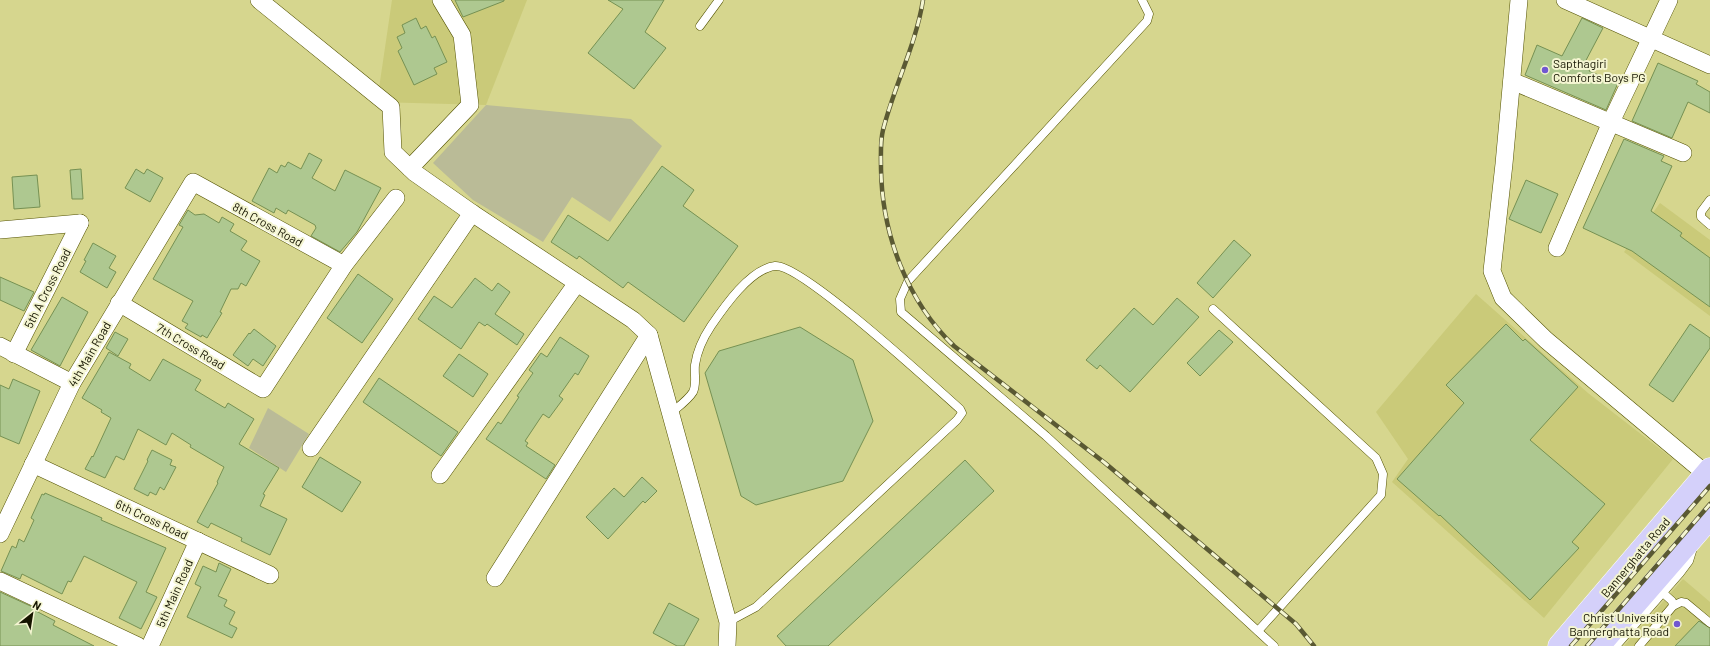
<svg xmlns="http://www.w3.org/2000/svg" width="1710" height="646" viewBox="0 0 1710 646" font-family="Barlow,sans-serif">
	<rect width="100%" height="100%" fill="#d6d68e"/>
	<g fill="#caca79">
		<path d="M 392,0 L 527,0 L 486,105 L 377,102 Z"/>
		<path d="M 1660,203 L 1710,240 L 1710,316 L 1624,252 Z"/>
		<path d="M 1476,294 L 1588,393 L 1673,459 L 1544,618 L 1392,482 L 1408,459 L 1376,412 Z"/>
		<path d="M 1683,579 L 1710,602 L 1710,646 L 1624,646 Z"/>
	</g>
	<g fill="#babb97">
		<path d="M 486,105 L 631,119 L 662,146 L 610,222 L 572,197 L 543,242 L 473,200 L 433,163 Z"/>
		<path d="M 268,408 L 309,434 L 286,472 L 249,448 Z"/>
	</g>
	<g fill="#aec890" stroke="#769153">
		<path d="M 455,0 L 504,0 L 504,1 L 463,17 Z"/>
		<path d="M 608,0 L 664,0 L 645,32 L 666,48 L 634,89 L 588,53 L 623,9 Z"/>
		<path d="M 416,18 L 421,29 L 426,26 L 432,38 L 435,36 L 447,62 L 434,68 L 437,74 L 414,85 L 398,51 L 402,48 L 397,37 L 405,33 L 402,25 Z"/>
		<path d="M 1582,18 L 1603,28 L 1583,66 L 1590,69 L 1589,71 L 1618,83 L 1606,110 L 1525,75 L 1537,45 L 1562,56 Z"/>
		<path d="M 1658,63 L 1698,81 L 1696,84 L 1710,92 L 1710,113 L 1688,102 L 1672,138 L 1632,121 Z"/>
		<path d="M 1624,139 L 1664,156 L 1661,161 L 1672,166 L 1651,211 L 1682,233 L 1680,236 L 1710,258 L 1710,307 L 1632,251 L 1583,228 Z"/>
		<path d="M 309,153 L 322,160 L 312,178 L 335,191 L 345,170 L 381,188 L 357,232 L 340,252 L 311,236 L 316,228 L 315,225 L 288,210 L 286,214 L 276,208 L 274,213 L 252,201 L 269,168 L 277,173 L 281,165 L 285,167 L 288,162 L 301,169 Z"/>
		<path d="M 662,166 L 694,190 L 683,206 L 738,246 L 684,322 L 628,282 L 623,288 L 579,256 L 577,259 L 551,242 L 568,215 L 608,241 Z"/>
		<path d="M 81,169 L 83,199 L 72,199 L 70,170 Z"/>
		<path d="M 136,169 L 144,174 L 147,169 L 163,178 L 150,202 L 125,188 Z"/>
		<path d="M 37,175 L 40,207 L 14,209 L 12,177 Z"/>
		<path d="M 1526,180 L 1558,194 L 1541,233 L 1509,219 Z"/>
		<path d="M 188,210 L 195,215 L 204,214 L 219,223 L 222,217 L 234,224 L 230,231 L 247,241 L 241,250 L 260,261 L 246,286 L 241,283 L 238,289 L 231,289 L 220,312 L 222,313 L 207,338 L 202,335 L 201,337 L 185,328 L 188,324 L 182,321 L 193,301 L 153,279 L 183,227 L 179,225 Z"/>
		<path d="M 1234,240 L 1251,255 L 1213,298 L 1197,283 Z"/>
		<path d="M 93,243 L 116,256 L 109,268 L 116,272 L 107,288 L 80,272 L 86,261 L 84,260 Z"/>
		<path d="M 358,274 L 393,299 L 362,343 L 327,318 Z"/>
		<path d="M 0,277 L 34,292 L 24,311 L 0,300 Z"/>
		<path d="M 475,278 L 492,291 L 498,283 L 510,292 L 495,314 L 524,334 L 517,345 L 487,324 L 485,326 L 479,322 L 461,349 L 418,319 L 434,296 L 452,308 Z"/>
		<path d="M 62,297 L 88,312 L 60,366 L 31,350 Z"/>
		<path d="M 1177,298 L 1199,317 L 1130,392 L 1100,365 L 1097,369 L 1086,360 L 1134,308 L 1153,325 Z"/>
		<path d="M 1506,324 L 1523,341 L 1525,339 L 1578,387 L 1530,440 L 1605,504 L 1572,542 L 1579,548 L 1530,600 L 1440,515 L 1439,516 L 1397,479 L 1464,403 L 1446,385 Z"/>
		<path d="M 1690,324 L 1710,338 L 1710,348 L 1673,402 L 1649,385 Z"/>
		<path d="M 800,327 L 853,360 L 873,421 L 843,481 L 756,505 L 741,496 L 705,373 L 719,351 Z"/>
		<path d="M 254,329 L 276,346 L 263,366 L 253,359 L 248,366 L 233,355 L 249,333 L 250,334 Z"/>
		<path d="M 1219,330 L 1233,342 L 1200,376 L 1187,363 Z"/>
		<path d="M 115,332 L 128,339 L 118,356 L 106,348 Z"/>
		<path d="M 560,337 L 589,356 L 578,375 L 575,373 L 559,396 L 563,399 L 549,418 L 543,414 L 525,441 L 528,443 L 526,446 L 555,465 L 546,479 L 486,439 L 498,422 L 501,424 L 519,397 L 517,396 L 533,373 L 529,370 L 541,353 L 547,357 Z"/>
		<path d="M 109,352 L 131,364 L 129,368 L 150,381 L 163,359 L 201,380 L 195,390 L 225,408 L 228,403 L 254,419 L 239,444 L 279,468 L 263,494 L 265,495 L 260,506 L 287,519 L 270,555 L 241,541 L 242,538 L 211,523 L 208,528 L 197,522 L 218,483 L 217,482 L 224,467 L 190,447 L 191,445 L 172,433 L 166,445 L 138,429 L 124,460 L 116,456 L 105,478 L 85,469 L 92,456 L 93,457 L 111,418 L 101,412 L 102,410 L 82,398 Z"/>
		<path d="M 459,354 L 488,374 L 473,397 L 443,376 Z"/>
		<path d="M 379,378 L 458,432 L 441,456 L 363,402 Z"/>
		<path d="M 13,379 L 40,391 L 19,444 L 0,436 L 0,385 L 9,389 Z"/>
		<path d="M 152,450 L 172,460 L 170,465 L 176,467 L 164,490 L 160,487 L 156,495 L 150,492 L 148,496 L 134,489 L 148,461 L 147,460 Z"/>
		<path d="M 320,457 L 361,482 L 342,512 L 302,487 Z"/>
		<path d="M 965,460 L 994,491 L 828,646 L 786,646 L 777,636 Z"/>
		<path d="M 642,477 L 657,491 L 645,503 L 643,501 L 608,539 L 586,517 L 614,488 L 624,497 Z"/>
		<path d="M 45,493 L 102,518 L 101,520 L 166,548 L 146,592 L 157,597 L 141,629 L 119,618 L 137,582 L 84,556 L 71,582 L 68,581 L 62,594 L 22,574 L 20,579 L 1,571 L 12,546 L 16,548 L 19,539 L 24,542 L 34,520 L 31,518 L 42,494 L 44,495 Z"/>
		<path d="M 219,563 L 231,569 L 218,596 L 227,600 L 224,606 L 235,612 L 229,624 L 237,628 L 232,638 L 187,617 L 201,587 L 195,584 L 203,566 L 216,572 Z"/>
		<path d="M 0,592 L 37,609 L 36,611 L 55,621 L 53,625 L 94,646 L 0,646 Z"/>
		<path d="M 669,603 L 699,619 L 684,646 L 677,646 L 653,633 Z"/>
		<path d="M 1699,621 L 1710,628 L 1710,646 L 1675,646 Z"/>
	</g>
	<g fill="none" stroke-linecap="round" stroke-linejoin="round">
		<defs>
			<g id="service">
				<path d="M 1142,0 L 1149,14 L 1147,21 L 908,281 L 900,299 L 901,312 L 1046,436 L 1274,646"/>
				<path d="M 700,26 L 719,0"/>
				<path d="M 1710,200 L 1701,212 L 1701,217 L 1710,225"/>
				<path d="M 1213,309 L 1376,458 L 1383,474 L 1381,495 L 1258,631"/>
				<path d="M 671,413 C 678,407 688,400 693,392 C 697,384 694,374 695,365 C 697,351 703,338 711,326 C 724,307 750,269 775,266 C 801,263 934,386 960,409 L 962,413 L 957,420 L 756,607 L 728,622"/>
				<path d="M 1673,606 L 1681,602 L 1686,603 L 1710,623"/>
				<path d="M 1616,646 L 1680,573 L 1689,561 L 1693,548"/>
				<path d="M 1639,646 L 1673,606 L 1672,601 L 1663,593"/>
			</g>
			<g id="minor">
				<path d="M 259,0 L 391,107 L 393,152 L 415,173 L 472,213 L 633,320 L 649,335 L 728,622 L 727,646"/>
				<path d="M 1519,0 L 1504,164 L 1492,271 L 1503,298 L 1546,340 L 1706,474"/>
				<path d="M 1565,0 L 1710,65"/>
				<path d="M 1512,81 L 1683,153"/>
				<path d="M 410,168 L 470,105 L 462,35 L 441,0"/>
				<path d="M 0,230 L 80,223"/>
				<path d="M 1557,248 L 1611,122 L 1669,0"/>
				<path d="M 119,303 L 263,389 L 344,265 L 396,198"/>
				<path d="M 0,346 L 72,383"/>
				<path d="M 14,354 L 80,223"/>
				<path d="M 311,448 L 472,213"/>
				<path d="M 33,464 L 270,575"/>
				<path d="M 440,475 L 577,283"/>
				<path d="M 0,534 L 72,383 L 193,182 L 344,265"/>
				<path d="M 495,578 L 649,335"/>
				<path d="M 0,581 L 138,646"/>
				<path d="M 150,646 L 198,541"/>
			</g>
			<g id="primary">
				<path d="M 1559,646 L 1710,469"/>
				<path d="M 1599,646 L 1710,518"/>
			</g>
		</defs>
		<use href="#service" stroke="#535200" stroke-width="9"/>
		<use href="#minor" stroke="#535200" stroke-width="18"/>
		<use href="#primary" stroke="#fff" stroke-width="23"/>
		<use href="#service" stroke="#fff" stroke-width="8"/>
		<use href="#minor" stroke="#fff" stroke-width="17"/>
		<use href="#primary" stroke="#d4d0fa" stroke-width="22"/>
		<defs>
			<g id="rail">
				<path d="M 923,0 C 916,45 894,86 883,130 C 880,142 881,157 881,169 C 882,234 907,301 954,346 L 1105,463 L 1296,624 L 1314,646"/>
				<path d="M 1571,646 L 1710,486"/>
				<path d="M 1587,646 L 1710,504"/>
			</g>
		</defs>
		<use href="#rail" stroke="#5a5933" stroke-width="4.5"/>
		<use href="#rail" stroke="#f4f5d1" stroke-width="3" stroke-dasharray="9" stroke-linecap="butt"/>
	</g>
	<g fill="#7057d1" stroke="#f4f5d1" stroke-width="1.5">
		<circle cx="1545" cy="70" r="4"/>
		<circle cx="1677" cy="624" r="4"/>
	</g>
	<g text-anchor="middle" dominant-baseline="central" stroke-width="4" stroke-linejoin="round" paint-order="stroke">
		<g font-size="12" fill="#151400" stroke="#f4f5d1" text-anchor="start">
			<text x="1553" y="63">Sapthagiri<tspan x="1553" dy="14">Comforts Boys PG</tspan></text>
			<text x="1669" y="617" text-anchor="end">Christ University<tspan x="1669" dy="14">Bannerghatta Road</tspan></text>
		</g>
		<g font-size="12" fill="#151400" stroke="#f4f5d1">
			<text transform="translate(268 224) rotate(29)">8th Cross Road</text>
			<text transform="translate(47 288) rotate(-63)">5th A Cross Road</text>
			<text transform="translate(191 346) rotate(31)">7th Cross Road</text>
			<text transform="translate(89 354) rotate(-60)">4th Main Road</text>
			<text transform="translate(152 519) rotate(25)">6th Cross Road</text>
			<text transform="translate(1635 557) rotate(-50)">Bannerghatta Road</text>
			<text transform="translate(174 593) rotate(-66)">5th Main Road</text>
		</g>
	</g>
	<g transform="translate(32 614) rotate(30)" stroke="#f4f5d1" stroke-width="3" paint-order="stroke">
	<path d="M0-3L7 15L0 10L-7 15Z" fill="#151400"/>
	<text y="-6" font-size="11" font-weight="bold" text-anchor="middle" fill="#151400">N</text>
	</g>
</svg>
